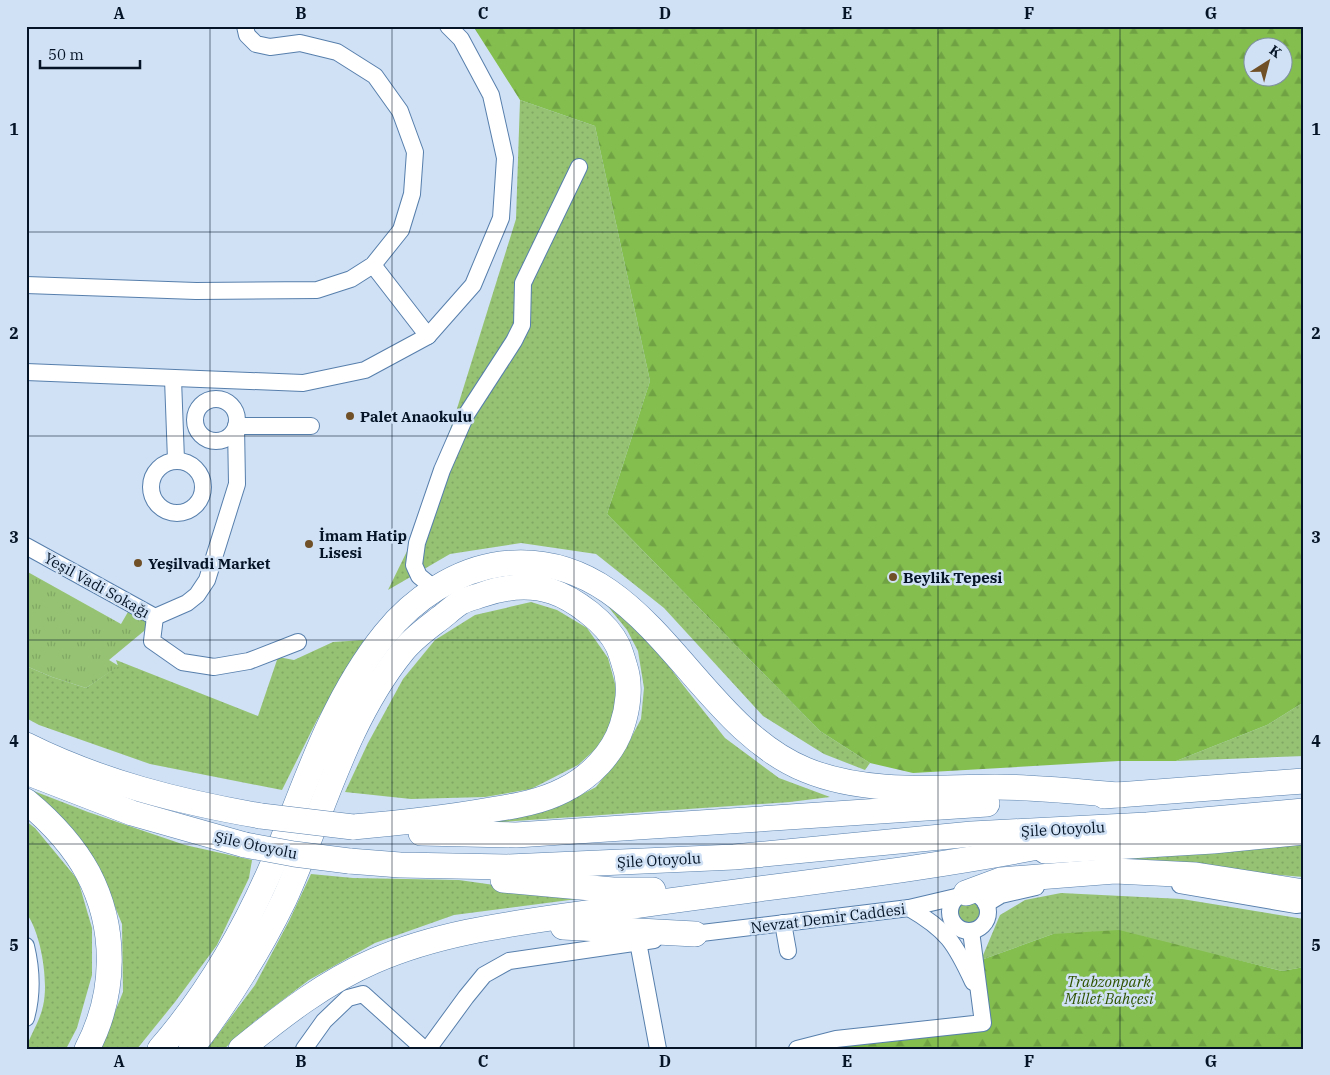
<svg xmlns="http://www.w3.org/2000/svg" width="1330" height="1075" viewBox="0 0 1330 1075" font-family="'IBM Plex Serif',serif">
	<defs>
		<pattern id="grass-dots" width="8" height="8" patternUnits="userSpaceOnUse" patternTransform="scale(1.25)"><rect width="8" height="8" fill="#96c373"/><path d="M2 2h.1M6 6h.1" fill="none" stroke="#80a763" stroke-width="1.8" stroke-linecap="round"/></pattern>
		<pattern id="forest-firs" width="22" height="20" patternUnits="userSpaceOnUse" patternTransform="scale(1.25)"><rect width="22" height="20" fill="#83be4e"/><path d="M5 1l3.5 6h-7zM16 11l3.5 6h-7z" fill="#70a244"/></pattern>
		<pattern id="park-tufts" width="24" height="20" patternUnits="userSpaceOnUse" patternTransform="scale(1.25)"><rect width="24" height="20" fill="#96c373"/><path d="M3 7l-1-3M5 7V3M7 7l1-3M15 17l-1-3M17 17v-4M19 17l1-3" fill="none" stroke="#80a763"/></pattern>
	</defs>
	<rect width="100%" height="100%" fill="#d0e1f5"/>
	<g fill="url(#grass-dots)">
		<path d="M 520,100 L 595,126 L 650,381 L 607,514 L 820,731 L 870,763 L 865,770 L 824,754 L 763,716 L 664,608 L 596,554 L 521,543 L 450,554 L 388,590 L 410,545 L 455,415 L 516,219 Z"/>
		<path d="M 531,602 L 557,610 L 587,628 L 608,658 L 617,691 L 613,720 L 599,746 L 578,765 L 531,789 L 485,797 L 411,799 L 345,792 L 368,743 L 403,679 L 435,640 L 475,615 Z"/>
		<path d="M 606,604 L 643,632 L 683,685 L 725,738 L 779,778 L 830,797 L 790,802 L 488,823 L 558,807 L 596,787 L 623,753 L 641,719 L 644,688 L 638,651 L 627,630 Z"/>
		<path d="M 364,640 L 317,720 L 282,790 L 150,764 L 39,725 L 26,718 L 26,666 L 52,677 L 86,688 L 118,666 L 116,660 L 258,716 L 278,657 L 294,660 L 333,642 Z"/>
		<path d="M 1304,702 L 1304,756 L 1176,761 L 1267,725 Z"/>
		<path d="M 26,788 L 88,812 L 185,845 L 252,860 L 249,878 L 217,945 L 175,1002 L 137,1049 L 100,1049 L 123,992 L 122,924 L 100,870 L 70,827 Z"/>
		<path d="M 26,821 L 35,828 L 78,880 L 92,928 L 92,975 L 77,1028 L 66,1049 L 26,1049 C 30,1035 40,1021 43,1006 C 49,982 41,932 26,913 Z"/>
		<path d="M 1304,839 L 1304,877 L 1088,860 Z"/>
		<path d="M 311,874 L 353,878 L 459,880 L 585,898 L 454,915 L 375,943 L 309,980 L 255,1021 L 224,1049 L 207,1049 L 255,985 L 289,921 Z"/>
		<path d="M 1061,893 L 1182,899 L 1304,919 L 1304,967 L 1282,971 L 1229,958 L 1053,934 L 981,960 L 1000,915 L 1025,900 Z"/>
		<path d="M 977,900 C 990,912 976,929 961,921 L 957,913 L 958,905 Z"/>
	</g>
	<g fill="url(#forest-firs)" fill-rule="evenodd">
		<path d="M 473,26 L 1304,26 L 1304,702 L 1267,725 L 1176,761 L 1119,761 L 913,773 L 870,763 L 820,731 L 607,514 L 650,381 L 595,126 L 520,100 ZM 1252,48 L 1282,48 L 1282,78 L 1252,78 Z"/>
		<path d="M 1119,930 L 1282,971 L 1304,967 L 1304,1049 L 815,1049 L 986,1028 L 981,960 L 1053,934 Z"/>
	</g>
	<path fill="url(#park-tufts)" d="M 26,571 L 121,624 L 132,605 L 155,617 L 144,631 L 109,660 L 119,666 L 86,688 L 52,677 L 26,666 Z"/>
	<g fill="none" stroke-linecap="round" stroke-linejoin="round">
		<defs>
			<g id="minor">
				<path d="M 373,265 L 428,336"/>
				<path d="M 26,285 L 196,291 L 317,290 L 351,279 L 373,265 L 401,230 L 412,194 L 415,152 L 400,111 L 375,76 L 337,52 L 300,43 L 270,47 L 256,44 L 247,35 L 245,26"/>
				<path d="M 26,372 L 303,383 L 365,370 L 428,336 L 473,285 L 501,218 L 505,158 L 491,95 L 461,39 L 448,26"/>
				<path d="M 173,379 L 176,460"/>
				<circle cx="216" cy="420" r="21"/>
				<circle cx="177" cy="487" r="26"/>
				<path d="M 26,546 L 155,617"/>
				<path d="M 435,589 L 419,576 L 414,565 L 417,543 L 442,470 L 466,415 L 514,341 L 522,325 L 523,283 L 579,167"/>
				<path d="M 155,617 L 187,603 L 197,595 L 207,580 L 237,484 L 236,426 L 311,426"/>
				<path d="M 155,617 L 152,641 L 182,662 L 214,667 L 249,661 L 298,642"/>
				<path d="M 1180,885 L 1296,905 L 1304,904"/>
				<circle cx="969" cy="912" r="19"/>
				<path d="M 986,904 L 1001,895 L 1036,887"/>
				<path d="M 909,908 C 947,930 955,943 973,982"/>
				<path d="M 783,923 L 788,951"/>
				<path d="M 685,935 L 909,908 L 960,896"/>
				<path d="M 638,942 L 658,1049"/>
				<path d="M 26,946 C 32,971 33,993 26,1018"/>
				<path d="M 304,1049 L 324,1021 L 348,998 L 363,994 L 424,1049"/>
				<path d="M 428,1049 L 466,997 L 484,975 L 509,961 L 654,940"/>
				<path d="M 797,1049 L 836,1039 L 983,1023 L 971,931"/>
			</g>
			<g id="highway">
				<path d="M 26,745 C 100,782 180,802 261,816"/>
				<path d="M 26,772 L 132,813 L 245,845"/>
				<path d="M 1104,796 L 1304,781"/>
				<path d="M 26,801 C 50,821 73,845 88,873 C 117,928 116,994 87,1049"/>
				<path d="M 421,833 L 516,835 L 987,804"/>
				<path d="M 1045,851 L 1213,841 L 1304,832"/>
				<path d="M 349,861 L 400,865 L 507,867 L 734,857 L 972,834 L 1147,825 L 1304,811"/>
				<path d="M 503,880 L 613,890 L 653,890"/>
				<path d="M 966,893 L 1001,880 L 1115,871 L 1196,875 L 1304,892"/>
				<path d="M 563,927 L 695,934"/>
				<path d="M 160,1049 C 208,994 244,931 273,864 C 305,785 331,701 385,634 C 413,599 456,570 501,564 C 647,546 690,723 806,770 C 864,794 934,788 995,787 C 1037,787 1079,792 1121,795"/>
				<path d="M 191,1049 C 227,1002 258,953 284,900 C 322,817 344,724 402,652 C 412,639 426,629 439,619 C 446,614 453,607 461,602 C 467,599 475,597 481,595 C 504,587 528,584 551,591 C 575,599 607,623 618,646 C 621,653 623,660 625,667 C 631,685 628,708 622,726 C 613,754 590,777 564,790 C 541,802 515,806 490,810 C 445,818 399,823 353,827"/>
				<path d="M 241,1049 C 283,1015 325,982 374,961 C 447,929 528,922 606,910 C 758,887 912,873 1063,842"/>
			</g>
		</defs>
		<use href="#minor" stroke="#577fac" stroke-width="18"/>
		<use href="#highway" stroke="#577fac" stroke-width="26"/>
		<use href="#minor" stroke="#fff" stroke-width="16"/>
		<use href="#highway" stroke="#fff" stroke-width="25"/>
		<defs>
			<g id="highway-bridge">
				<path d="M 261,816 L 353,827"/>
				<path d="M 245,845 L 294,854 L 349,861"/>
			</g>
		</defs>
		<use href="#highway-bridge" stroke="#577fac" stroke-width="26" stroke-linecap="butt"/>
		<use href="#highway-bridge" stroke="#fff" stroke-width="25"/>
	</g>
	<path fill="none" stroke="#051426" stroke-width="1" stroke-opacity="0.55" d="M 210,26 L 210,1049M 392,26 L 392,1049M 574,26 L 574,1049M 756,26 L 756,1049M 938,26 L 938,1049M 1120,26 L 1120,1049M 26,232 L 1304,232M 26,436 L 1304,436M 26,640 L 1304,640M 26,844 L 1304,844"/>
	<g fill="#705026" stroke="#d0e1f5" stroke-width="2">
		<circle cx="350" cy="416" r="5"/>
		<circle cx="309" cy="544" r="5"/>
		<circle cx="138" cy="563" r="5"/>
		<circle cx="893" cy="577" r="5"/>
	</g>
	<g text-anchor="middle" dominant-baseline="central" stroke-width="5" stroke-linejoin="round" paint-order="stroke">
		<g font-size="15" font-weight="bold" fill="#051426" stroke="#d0e1f5" text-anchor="start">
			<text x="360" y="416">Palet Anaokulu</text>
			<text x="319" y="535">İmam Hatip<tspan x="319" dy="17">Lisesi</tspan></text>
			<text x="148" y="563">Yeşilvadi Market</text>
			<text x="903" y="577">Beylik Tepesi</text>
		</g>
		<g font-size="15" fill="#051426" stroke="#d0e1f5">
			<text transform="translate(97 585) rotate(29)">Yeşil Vadi Sokağı</text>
			<text transform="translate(1063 829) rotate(-3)">Şile Otoyolu</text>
			<text transform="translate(256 845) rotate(12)">Şile Otoyolu</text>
			<text transform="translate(659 860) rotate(-3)">Şile Otoyolu</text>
			<text transform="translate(828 918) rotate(-7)">Nevzat Demir Caddesi</text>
		</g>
		<g font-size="15" font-style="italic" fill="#2f5300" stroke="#d0e1f5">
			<text x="1109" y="981">Trabzonpark<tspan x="1109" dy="17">Millet Bahçesi</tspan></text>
		</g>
	</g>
	<rect width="1330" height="1075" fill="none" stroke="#d0e1f5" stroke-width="55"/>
	<g transform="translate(1268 62) rotate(36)"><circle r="24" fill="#d0e1f5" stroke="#7f8fa2"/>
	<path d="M0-4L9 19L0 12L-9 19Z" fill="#705026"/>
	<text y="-8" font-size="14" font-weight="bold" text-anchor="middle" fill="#051426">K</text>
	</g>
	<path d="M40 60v8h100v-8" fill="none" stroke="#051426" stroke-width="2.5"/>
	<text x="48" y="60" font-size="15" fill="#051426" stroke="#d0e1f5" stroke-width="4" paint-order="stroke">50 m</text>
	<rect x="28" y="28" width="1274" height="1020" fill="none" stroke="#051426" stroke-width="2"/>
	<g font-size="16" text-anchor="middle" font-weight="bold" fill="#051426">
		<text x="119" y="19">A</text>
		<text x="301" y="19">B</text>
		<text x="483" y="19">C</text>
		<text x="665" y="19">D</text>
		<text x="847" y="19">E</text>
		<text x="1029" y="19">F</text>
		<text x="1211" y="19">G</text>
		<text x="14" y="135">1</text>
		<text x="1316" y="135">1</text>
		<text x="14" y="339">2</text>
		<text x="1316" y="339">2</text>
		<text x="14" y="543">3</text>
		<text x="1316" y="543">3</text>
		<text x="14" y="747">4</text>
		<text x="1316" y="747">4</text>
		<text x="14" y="951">5</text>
		<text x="1316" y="951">5</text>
		<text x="119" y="1067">A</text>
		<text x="301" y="1067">B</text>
		<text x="483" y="1067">C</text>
		<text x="665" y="1067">D</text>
		<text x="847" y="1067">E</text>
		<text x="1029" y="1067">F</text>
		<text x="1211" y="1067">G</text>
	</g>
</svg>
